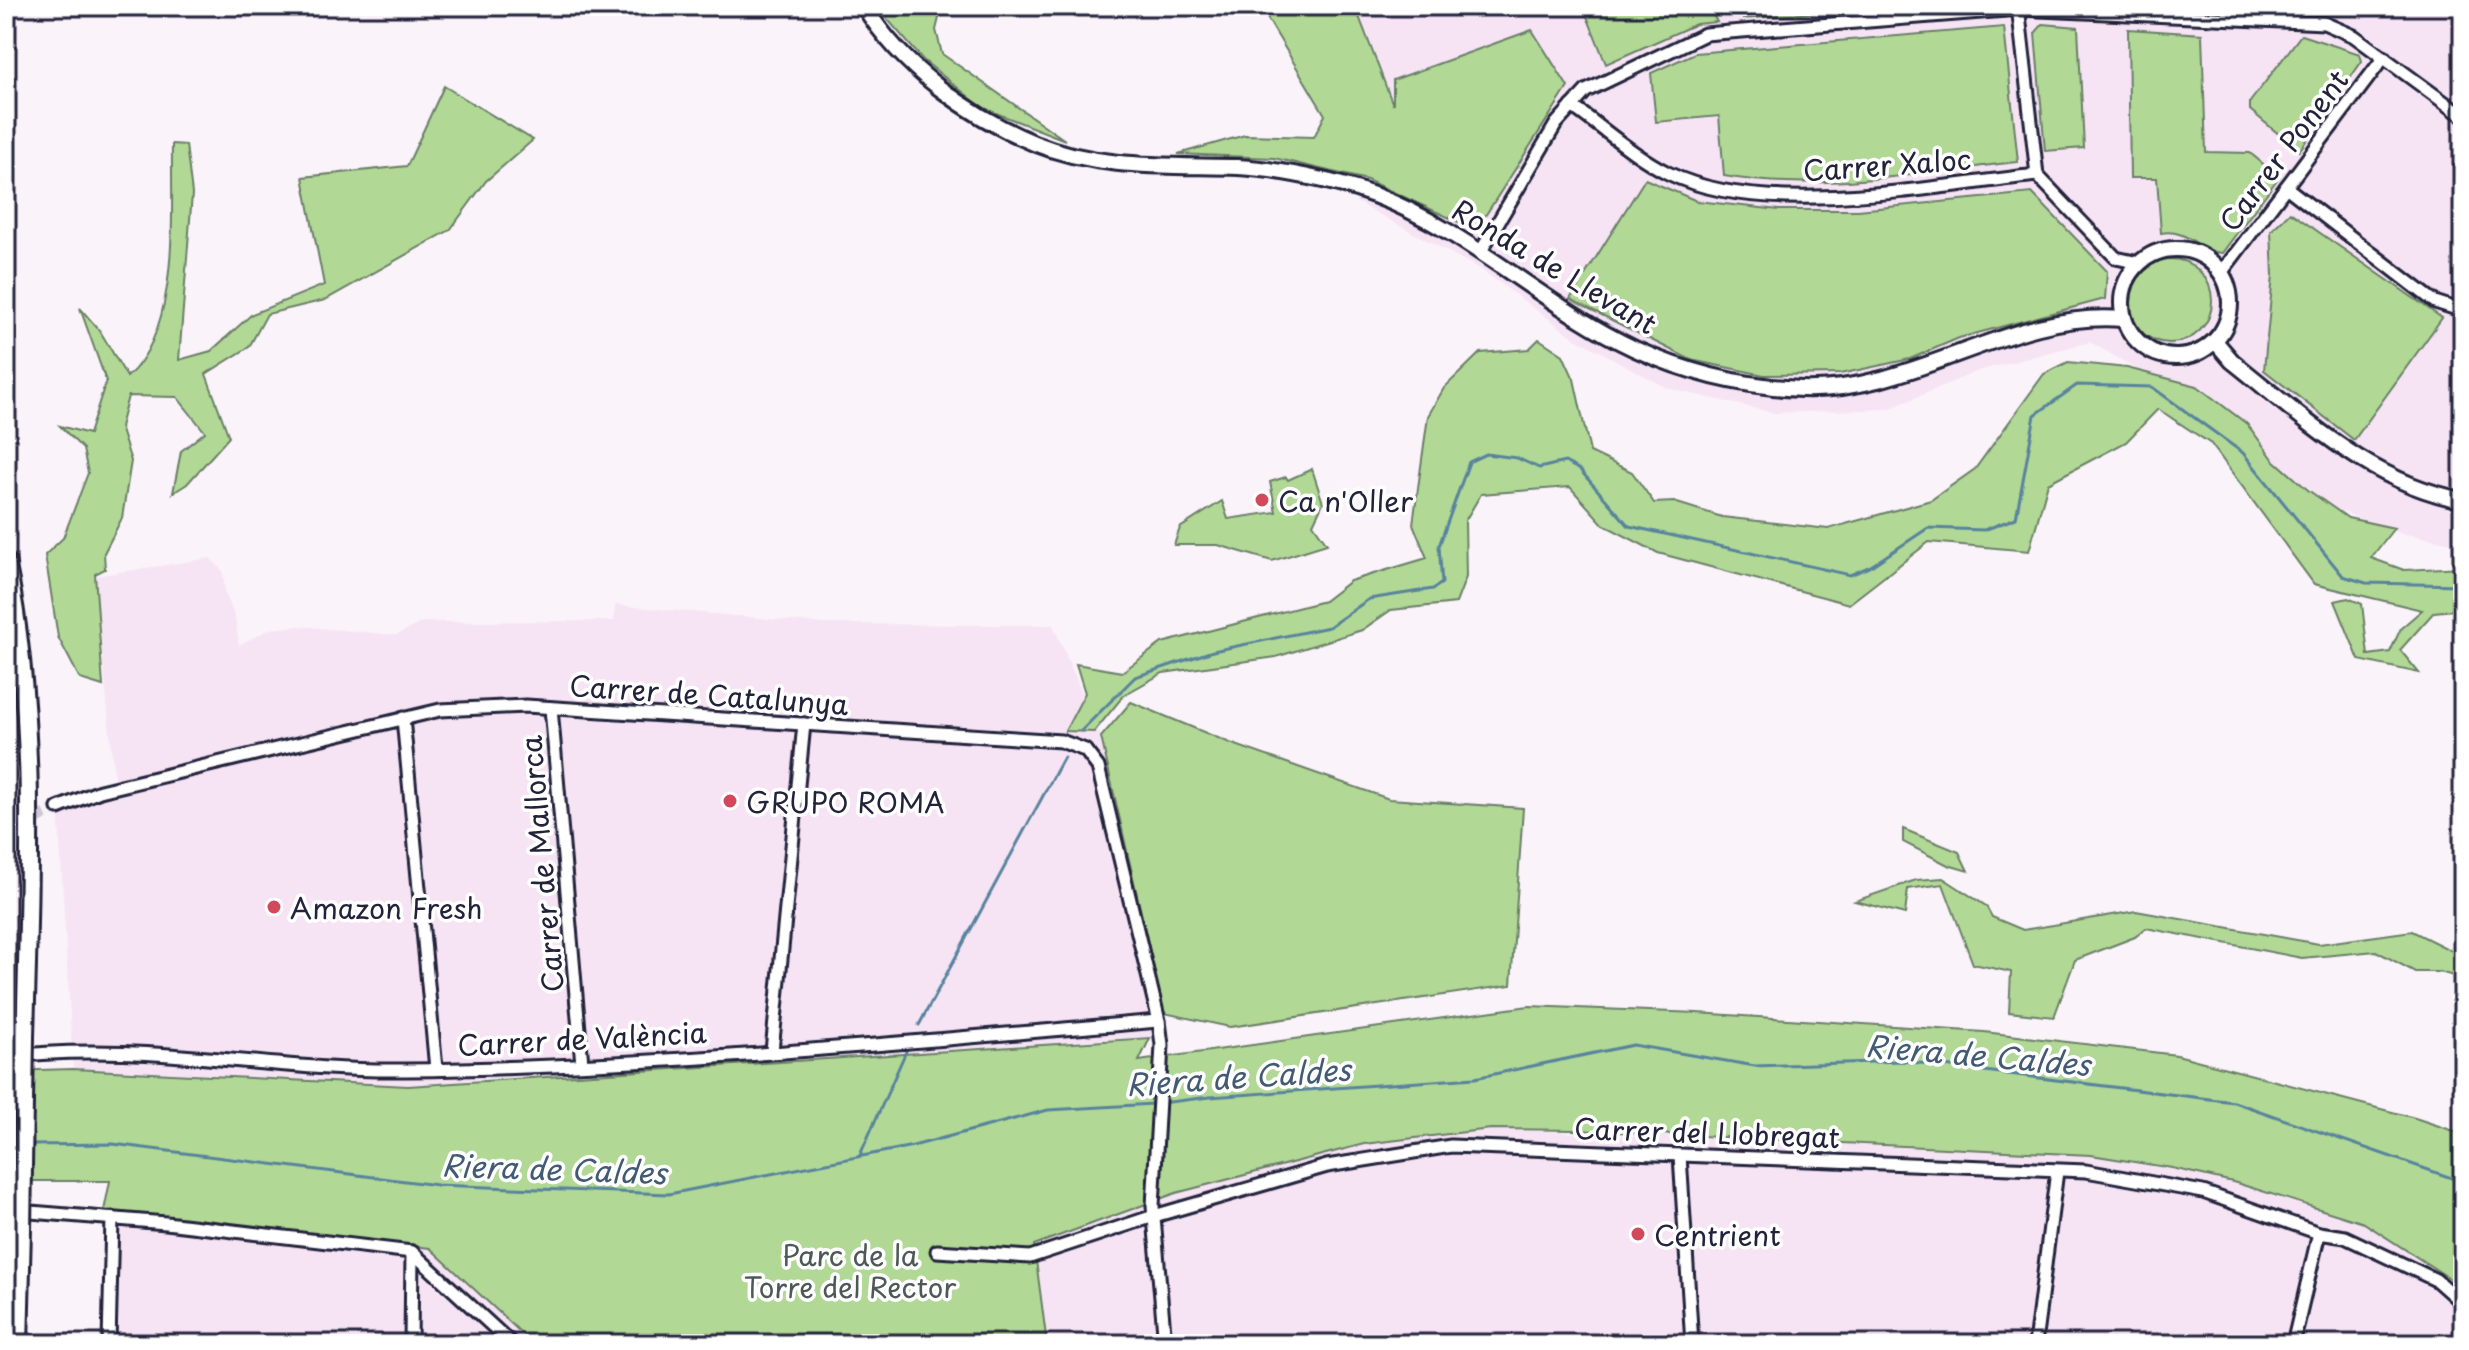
<svg xmlns="http://www.w3.org/2000/svg" width="2469" height="1350" viewBox="0 0 2469 1350" font-family="'Playpen Sans',sans-serif">
	<rect width="100%" height="100%" fill="#fbf3fa"/>
	<filter id="ink" filterUnits="userSpaceOnUse"><feTurbulence type="fractalNoise" baseFrequency=".0125" numOctaves="2"/><feDisplacementMap in="SourceGraphic" scale="16" xChannelSelector="R" yChannelSelector="G"/><feConvolveMatrix kernelMatrix="1 2 1 2 8 2 1 2 1" color-interpolation-filters="sRGB"/></filter>
	<g filter="url(#ink)">
		<g fill="#f6e4f5">
			<path d="M 1272,6 L 2463,6 L 2463,545 L 2390,531 L 2326,505 L 2159,382 L 2090,342 L 1978,371 L 1889,409 L 1774,413 L 1667,388 L 1575,338 L 1480,269 L 1356,202 L 1361,174 Z"/>
			<path d="M 210,558 L 223,571 L 225,593 L 235,617 L 239,645 L 270,629 L 298,626 L 396,635 L 423,622 L 614,621 L 615,605 L 825,624 L 1053,625 L 1101,737 L 1164,1013 L 1150,1038 L 485,1083 L 408,1086 L 73,1069 L 58,808 L 115,787 L 95,576 Z"/>
			<path d="M 1491,1129 L 2091,1155 L 2172,1168 L 2234,1182 L 2364,1223 L 2463,1287 L 2463,1344 L 1047,1344 L 1033,1245 L 1176,1193 L 1364,1144 Z"/>
			<path d="M 104,1211 L 430,1248 L 533,1344 L 100,1344 Z"/>
		</g>
		<g fill="#b1d995" stroke="#6a7e68" stroke-width="2">
			<path d="M 876,6 L 942,6 L 936,30 L 942,54 L 1065,140 L 983,108 L 923,60 Z"/>
			<path d="M 1260,6 L 1355,6 L 1393,105 L 1393,80 L 1532,30 L 1568,87 L 1476,230 L 1367,180 L 1274,158 L 1178,154 L 1245,135 L 1314,137 L 1325,115 Z"/>
			<path d="M 1583,6 L 1708,6 L 1717,22 L 1696,24 L 1606,64 Z"/>
			<path d="M 1743,6 L 1896,6 L 1743,19 Z"/>
			<path d="M 2043,24 L 2078,27 L 2084,148 L 2045,151 L 2035,33 Z"/>
			<path d="M 2004,27 L 2018,162 C 1921,172 1821,193 1724,176 L 1719,116 L 1656,122 L 1651,73 L 1695,53 Z"/>
			<path d="M 2128,29 L 2202,34 L 2206,152 L 2250,153 L 2279,177 L 2222,253 C 2199,252 2188,228 2161,233 L 2157,178 L 2130,178 Z"/>
			<path d="M 2301,35 L 2360,54 L 2362,61 L 2299,151 L 2250,110 L 2250,102 Z"/>
			<path d="M 444,86 L 533,140 L 486,181 L 450,230 L 325,300 L 267,314 L 249,347 L 206,374 L 229,437 L 187,484 L 173,493 L 181,451 L 205,432 L 177,397 L 128,396 L 120,427 L 131,461 L 122,518 L 104,553 L 105,569 L 95,574 L 103,686 L 80,679 L 58,637 L 45,555 L 63,538 L 88,473 L 83,449 L 60,426 L 89,434 L 106,381 L 80,308 L 100,331 L 127,377 C 181,330 171,210 172,144 L 186,145 L 192,194 L 179,360 L 211,351 L 252,314 L 324,285 L 303,177 L 407,166 Z"/>
			<path d="M 1645,179 L 1697,201 L 1779,210 L 1858,210 L 2032,193 L 2107,271 L 2105,299 L 1959,338 L 1910,359 L 1840,374 L 1764,375 L 1691,360 L 1570,299 Z"/>
			<path d="M 2290,212 L 2442,318 L 2354,440 L 2264,370 L 2273,275 L 2271,231 Z"/>
			<circle cx="2170" cy="301" r="42"/>
			<path d="M 1539,339 L 1563,355 L 1574,379 L 1590,452 L 1632,472 L 1654,503 L 1674,502 L 1722,517 L 1828,529 L 1931,500 L 1975,469 L 2044,374 L 2068,362 L 2127,368 L 2197,386 L 2247,424 L 2274,460 L 2308,490 L 2348,518 L 2394,528 L 2371,558 L 2404,570 L 2463,567 L 2463,609 L 2434,612 L 2400,650 L 2419,673 L 2359,660 L 2335,601 L 2348,598 L 2362,604 L 2368,655 L 2390,652 L 2401,628 L 2422,610 L 2314,584 L 2211,444 L 2158,409 L 2126,442 L 2048,483 L 2029,551 L 1929,542 L 1849,604 L 1658,553 L 1604,525 L 1570,487 L 1481,494 L 1465,521 L 1466,577 L 1456,603 L 1391,610 L 1362,630 L 1276,657 L 1163,673 L 1124,695 L 1094,732 L 1065,731 L 1085,693 L 1076,664 L 1122,672 L 1162,643 L 1324,601 L 1350,581 L 1427,558 L 1413,524 L 1428,416 L 1444,388 L 1480,353 L 1529,349 Z"/>
			<path d="M 1312,469 L 1323,503 L 1313,524 L 1327,544 L 1272,561 L 1218,545 L 1174,545 L 1180,528 L 1222,501 L 1228,519 L 1276,512 L 1270,482 L 1286,477 L 1288,480 Z"/>
			<path d="M 1131,702 L 1230,743 L 1389,799 L 1523,808 L 1511,985 L 1230,1027 L 1164,1013 L 1101,737 Z"/>
			<path d="M 1903,829 L 1959,852 L 1968,871 L 1948,865 L 1903,842 Z"/>
			<path d="M 1943,878 L 1986,906 L 1992,917 L 2023,930 L 2136,911 L 2319,944 L 2412,931 L 2450,950 L 2463,951 L 2463,979 L 2440,972 L 2415,972 L 2376,951 L 2302,958 L 2146,928 L 2135,937 L 2075,960 L 2054,1017 L 2009,1012 L 2011,972 L 1973,964 L 1943,884 L 1908,889 L 1905,914 L 1855,901 L 1916,880 Z"/>
			<path d="M 1529,1006 L 1697,1013 L 1984,1032 L 2177,1055 L 2415,1118 L 2463,1134 L 2463,1287 L 2364,1223 L 2233,1182 L 2172,1168 L 2091,1155 L 1575,1130 L 1491,1129 L 1364,1144 L 1176,1193 L 1034,1245 L 1047,1344 L 533,1344 L 430,1248 L 104,1211 L 110,1181 L 6,1181 L 6,1071 L 73,1069 L 408,1086 L 1150,1038 L 1139,1061 Z"/>
		</g>
		<g fill="none" stroke-linecap="round" stroke-linejoin="round">
			<g stroke="#59839d" stroke-width="3">
				<path d="M 1081,731 L 1135,677 L 1213,651 L 1329,627 L 1369,599 L 1433,589 L 1442,583 L 1439,546 L 1469,462 L 1486,454 L 1517,458 L 1539,468 L 1565,462 L 1580,470 L 1629,526 L 1850,575 L 1871,566 L 1928,528 L 1984,530 L 2016,518 L 2035,415 L 2077,385 L 2152,387 L 2243,453 L 2343,576 L 2366,583 L 2463,585"/>
				<path d="M 919,1025 L 1064,757"/>
				<path d="M 1161,1103 L 1210,1097 L 1475,1078 L 1633,1045 L 1755,1066 L 1903,1061 L 2234,1102 L 2463,1182"/>
				<path d="M 30,1145 L 113,1144 L 437,1185 L 669,1194 L 913,1146 L 1048,1110 L 1154,1104"/>
				<path d="M 6,1146 L 18,1145"/>
				<path d="M 860,1155 L 907,1049"/>
			</g>
			<path stroke="#d0c9d4" stroke-width="11" stroke-dasharray="11 5.5" stroke-linecap="butt" d="M 6,833 L 58,808"/>
			<defs>
				<g id="minor">
					<path d="M 2018,6 L 2037,175 L 2116,258 L 2139,263"/>
					<path d="M 1572,106 C 1603,128 1634,156 1668,173 C 1763,220 1933,186 2037,175"/>
					<path d="M 2286,187 L 2435,302 L 2463,311"/>
					<path d="M 1481,251 L 1556,124 L 1586,91 L 1705,34 L 2019,9 L 2324,23 L 2354,36 L 2463,116"/>
					<path d="M 2221,273 L 2384,57"/>
					<path d="M 551,708 L 582,1064"/>
					<path d="M 403,718 L 436,1069"/>
					<path d="M 58,808 L 100,791 L 440,710 L 526,706 L 1061,741 L 1085,750 L 1098,767 L 1159,1021 L 1162,1045 L 1153,1206 L 1165,1344"/>
					<path d="M 772,1051 L 804,724"/>
					<path d="M 6,1057 C 139,1040 272,1072 405,1070 C 656,1067 909,1042 1159,1021"/>
					<path d="M 1680,1156 L 1692,1344"/>
					<path d="M 6,1210 L 166,1223 L 412,1252 L 512,1344"/>
					<path d="M 937,1251 L 1030,1257 L 1154,1216 L 1327,1166 L 1451,1146 L 2086,1171 L 2203,1192 L 2319,1233 L 2345,1237 L 2436,1280 L 2463,1304"/>
					<path d="M 109,1344 L 112,1218"/>
					<path d="M 411,1344 L 412,1252"/>
					<path d="M 2035,1344 L 2057,1171"/>
					<path d="M 2293,1344 L 2319,1233"/>
				</g>
				<g id="major">
					<path d="M 864,6 C 901,67 969,116 1034,143 C 1101,170 1169,165 1238,167 C 1278,169 1336,181 1374,195 C 1470,231 1543,306 1635,349 C 1688,373 1744,387 1802,389 C 1915,393 2011,309 2123,319"/>
					<circle cx="2176" cy="303" r="54"/>
					<path d="M 2215,341 L 2232,361 C 2303,417 2371,484 2463,500"/>
				</g>
				<g id="highway">
					<path d="M 6,561 C 38,717 29,879 25,1037"/>
					<path d="M 19,1344 L 22,1229"/>
				</g>
			</defs>
			<use href="#minor" stroke="#22223b" stroke-width="17"/>
			<use href="#major" stroke="#22223b" stroke-width="20"/>
			<use href="#highway" stroke="#22223b" stroke-width="22"/>
			<use href="#minor" stroke="#fff" stroke-width="11"/>
			<use href="#major" stroke="#fff" stroke-width="14"/>
			<use href="#highway" stroke="#fff" stroke-width="16"/>
			<defs>
				<path id="highway-bridge" d="M 22,1229 L 25,1037"/>
			</defs>
			<use href="#highway-bridge" stroke="#22223b" stroke-width="22" stroke-linecap="butt"/>
			<use href="#highway-bridge" stroke="#fff" stroke-width="16"/>
		</g>
	</g>
	<g fill="#d1495b" stroke="#fff" stroke-width="3">
		<circle cx="1262" cy="500" r="8"/>
		<circle cx="730" cy="801" r="8"/>
		<circle cx="274" cy="907" r="8"/>
		<circle cx="1638" cy="1234" r="8"/>
	</g>
	<g text-anchor="middle" dominant-baseline="central" stroke-width="7" stroke-linejoin="round" paint-order="stroke">
		<g font-size="28" fill="#22223b" stroke="#fff">
			<text transform="translate(2283 150) rotate(-53)">Carrer Ponent</text>
			<text transform="translate(1887 164) rotate(-4)">Carrer Xaloc</text>
			<text transform="translate(1555 266) rotate(31)">Ronda de Llevant</text>
			<text transform="translate(709 694) rotate(4)">Carrer de Catalunya</text>
			<text transform="translate(541 864) rotate(-95)">Carrer de Mallorca</text>
			<text transform="translate(582 1038) rotate(-3)">Carrer de València</text>
			<text transform="translate(1707 1132) rotate(2)">Carrer del Llobregat</text>
		</g>
		<g font-size="28" fill="#22223b" stroke="#fff" text-anchor="start">
			<text x="1278" y="500">Ca n'Oller</text>
			<text x="746" y="801">GRUPO ROMA</text>
			<text x="290" y="907">Amazon Fresh</text>
			<text x="1654" y="1234">Centrient</text>
		</g>
		<g font-size="28" fill="#4d5956" stroke="#fff">
			<text x="850" y="1254">Parc de la<tspan x="850" dy="32">Torre del Rector</tspan></text>
		</g>
		<g font-size="30" font-style="italic" fill="#425a74" stroke="#fff">
			<text transform="translate(1978 1054) rotate(5)">Riera de Caldes</text>
			<text transform="translate(1238 1076) rotate(-4)">Riera de Caldes</text>
			<text transform="translate(554 1168) rotate(2)">Riera de Caldes</text>
		</g>
	</g>
	<rect width="2469" height="1350" fill="none" stroke="#fff" stroke-width="32"/>
	<rect x="16" y="16" width="2437" height="1318" fill="none" stroke="#22223b" stroke-width="3" filter="url(#ink)"/>
</svg>
